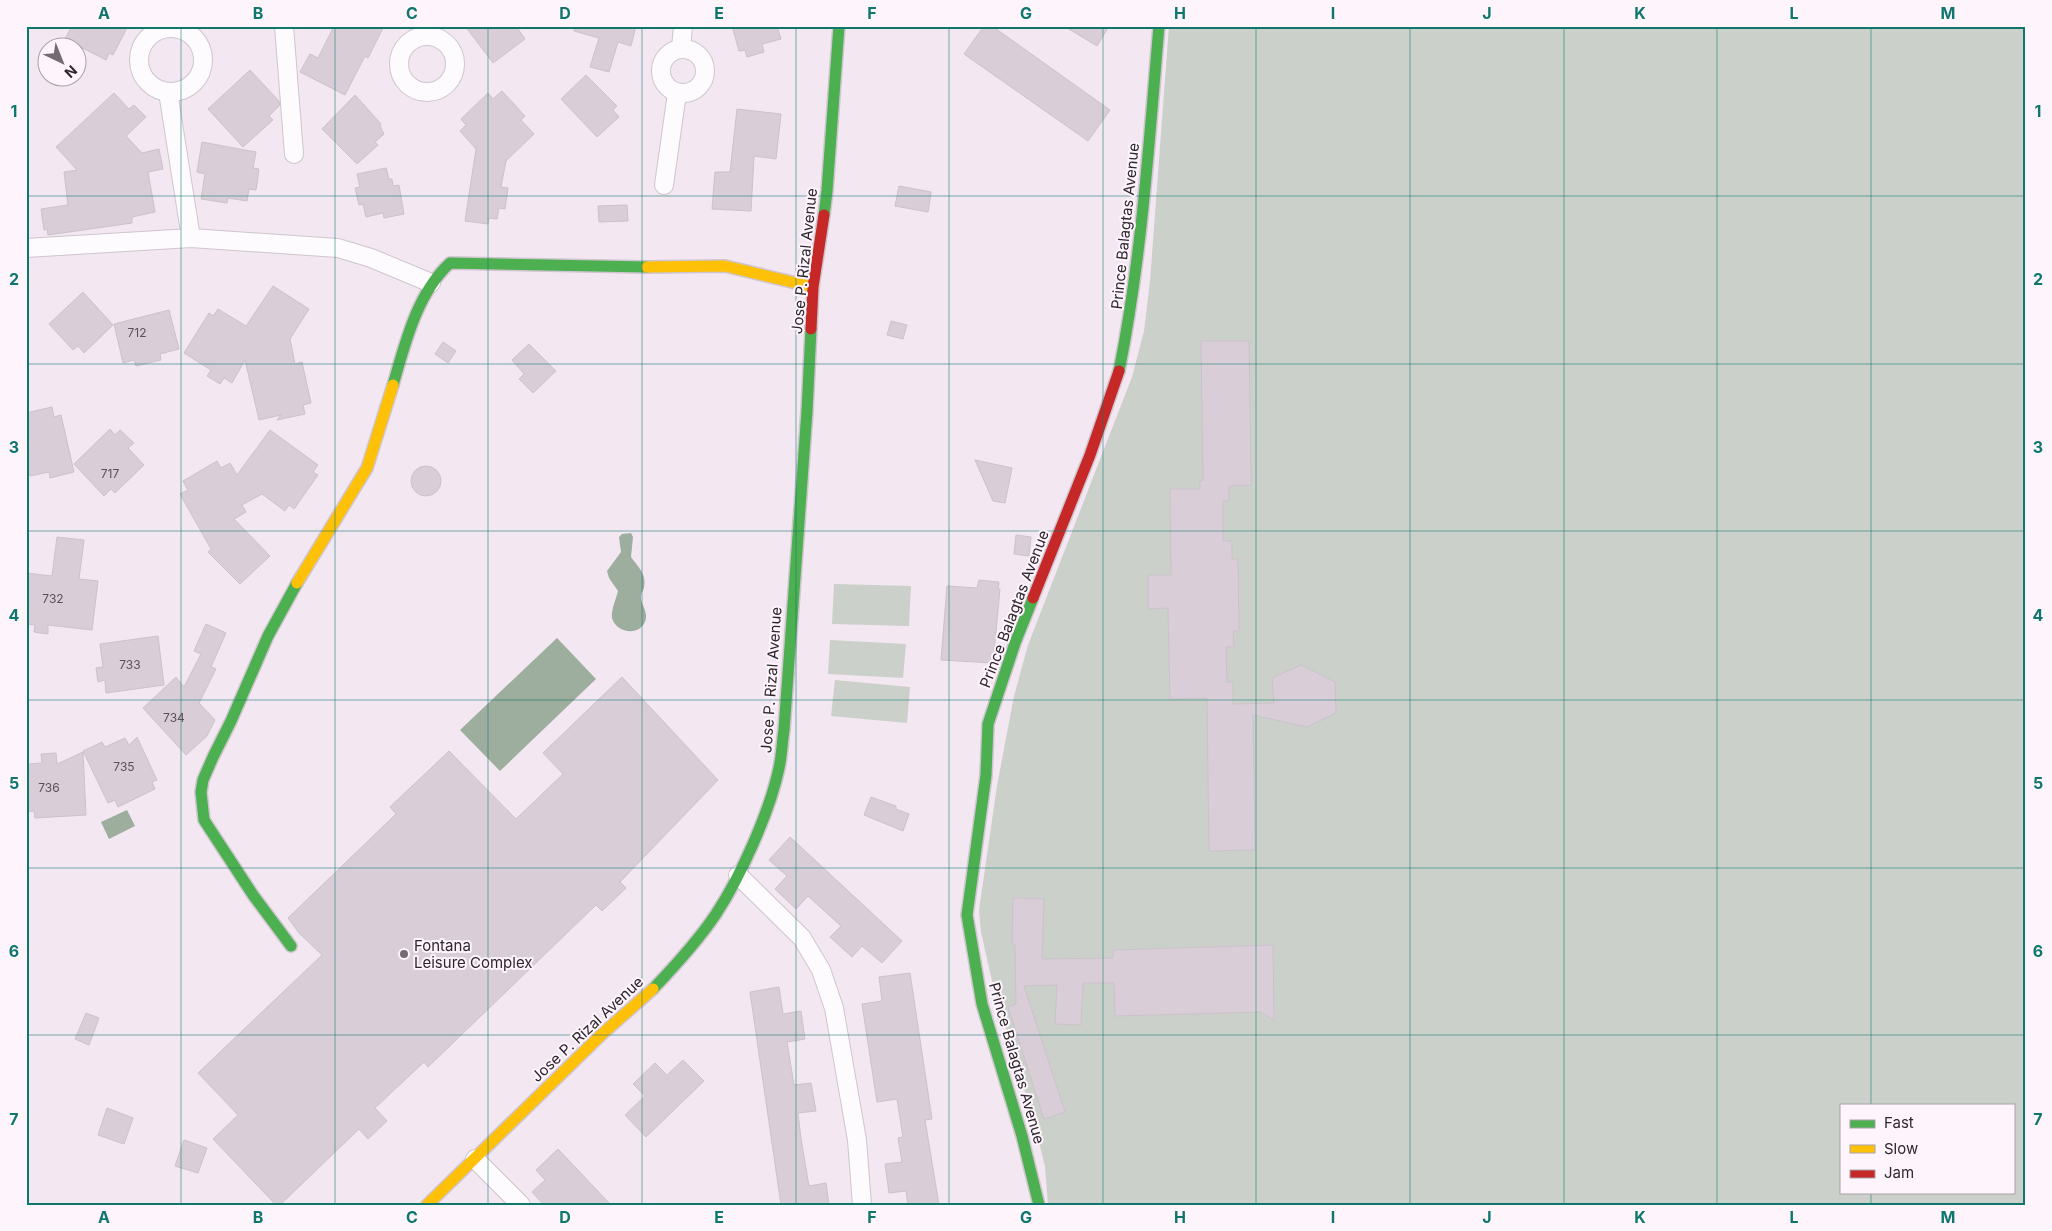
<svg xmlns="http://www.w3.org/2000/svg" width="2052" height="1231" viewBox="0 0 2052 1231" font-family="Inter,sans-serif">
	<rect width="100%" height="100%" fill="#f3e7f2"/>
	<g fill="#cbd0cb" fill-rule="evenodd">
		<path d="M 1169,26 L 2026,26 L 2026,1205 L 1048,1205 L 1045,1167 L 1035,1125 L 994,990 L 981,932 L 979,910 L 997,786 L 1014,696 L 1028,645 L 1132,377 L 1144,331 L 1150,281 ZM 1841,1105 L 2013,1105 L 2013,1192 L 1841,1192 Z"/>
		<path d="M 834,584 L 911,586 L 909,626 L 832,624 Z"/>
		<path d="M 830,640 L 906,644 L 903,678 L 828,674 Z"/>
		<path d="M 835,680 L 910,687 L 907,723 L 831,716 Z"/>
	</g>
	<g fill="#9dad9e">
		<path d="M 631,533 L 633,537 L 631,557 C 638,567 647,574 644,588 C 643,591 641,593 641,596 C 640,603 647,610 646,618 C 643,637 616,634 612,618 C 611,610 616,599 618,591 L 609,578 L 607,571 L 621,552 L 619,537 L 622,534 Z"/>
		<path d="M 557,638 L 596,679 L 500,771 L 460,730 Z"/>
		<path d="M 127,810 L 135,826 L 109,839 L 101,822 Z"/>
	</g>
	<g fill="#d9ced8" stroke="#cbc2ca">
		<path d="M 72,26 L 128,26 L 113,55 L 109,53 L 106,60 L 65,39 Z"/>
		<path d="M 334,26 L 384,26 L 368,58 L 365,56 L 345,95 L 300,72 L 310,54 L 318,58 Z"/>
		<path d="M 465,26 L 516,26 L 525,39 L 493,63 Z"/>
		<path d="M 574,26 L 636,26 L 631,46 L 618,42 L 609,72 L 590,67 L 599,38 L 574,31 Z"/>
		<path d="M 732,26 L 777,26 L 781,39 L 762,44 L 764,52 L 747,57 L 745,50 L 739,51 Z"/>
		<path d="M 984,26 L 992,26 L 1110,110 L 1088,141 L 964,54 Z"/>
		<path d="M 1064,26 L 1109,26 L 1097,46 Z"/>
		<path d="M 250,70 L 279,101 L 280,105 L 269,116 L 273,120 L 243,147 L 208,109 Z"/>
		<path d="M 586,75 L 617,106 L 613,110 L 619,117 L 597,137 L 561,99 Z"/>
		<path d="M 502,91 L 525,116 L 521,120 L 534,134 L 506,161 L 501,187 L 508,188 L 505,209 L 499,208 L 497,219 L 489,218 L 488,224 L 465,221 L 476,149 L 460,131 L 466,125 L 461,119 L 488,93 L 493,99 Z"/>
		<path d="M 114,93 L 129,109 L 134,105 L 146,117 L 126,136 L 142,153 L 159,149 L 163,169 L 148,172 L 155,212 L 132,217 L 132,223 L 48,235 L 47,229 L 44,230 L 41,209 L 68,205 L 64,172 L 77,170 L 56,147 Z"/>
		<path d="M 355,95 L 381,124 L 380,126 L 384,134 L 375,142 L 378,145 L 357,164 L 322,129 Z"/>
		<path d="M 737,109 L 781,114 L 776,159 L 754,156 L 751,211 L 712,209 L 715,172 L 730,172 Z"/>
		<path d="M 202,142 L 256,152 L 253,168 L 259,169 L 256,190 L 249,189 L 247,201 L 228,198 L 227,203 L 201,199 L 205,174 L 197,172 Z"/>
		<path d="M 386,168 L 389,179 L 392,179 L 393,186 L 399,185 L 404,214 L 384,218 L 383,213 L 366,217 L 363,204 L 359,205 L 355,188 L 360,187 L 357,174 Z"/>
		<path d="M 899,186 L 931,192 L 928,212 L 895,206 Z"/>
		<path d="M 627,205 L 628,221 L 599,222 L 598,206 Z"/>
		<path d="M 273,286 L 309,309 L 290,339 L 295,364 L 302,362 L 311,403 L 303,405 L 305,414 L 277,420 L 281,415 L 259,420 L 245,360 L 232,383 L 224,378 L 220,384 L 207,376 L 211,370 L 184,353 L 209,313 L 213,316 L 218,309 L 246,326 Z"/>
		<path d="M 83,292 L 113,325 L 84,353 L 78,346 L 73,350 L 49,324 Z"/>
		<path d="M 169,310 L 179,349 L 160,354 L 161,360 L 136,366 L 134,360 L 123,363 L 114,324 Z"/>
		<path d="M 891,321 L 907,325 L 903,339 L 887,335 Z"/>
		<path d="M 1201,341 L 1249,341 L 1251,485 L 1229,486 L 1229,501 L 1223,501 L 1223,541 L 1232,541 L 1232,559 L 1238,559 L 1239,631 L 1233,631 L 1234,647 L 1226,647 L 1227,682 L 1233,682 L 1233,704 L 1274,703 L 1272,678 L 1301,665 L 1335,682 L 1336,713 L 1307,727 L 1253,715 L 1255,850 L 1209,851 L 1207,698 L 1170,699 L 1168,608 L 1148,609 L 1148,575 L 1171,575 L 1170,489 L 1200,489 L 1200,481 L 1203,480 Z"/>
		<path d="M 443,342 L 456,351 L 448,363 L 435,354 Z"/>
		<path d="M 529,344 L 556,371 L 533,393 L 519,379 L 524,374 L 512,360 Z"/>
		<path d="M 52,407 L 54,417 L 61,415 L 74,472 L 50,478 L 49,472 L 30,476 L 29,473 L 26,474 L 26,413 Z"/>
		<path d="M 110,429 L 115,435 L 120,430 L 134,443 L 128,448 L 144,465 L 115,493 L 111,489 L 104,496 L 74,464 Z"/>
		<path d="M 270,430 L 318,465 L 313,472 L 318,475 L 294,509 L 289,505 L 285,511 L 262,494 L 242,505 L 246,512 L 234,519 L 270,556 L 240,584 L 208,552 L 211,549 L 180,494 L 188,490 L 183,481 L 217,461 L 221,468 L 230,463 L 237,475 Z"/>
		<path d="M 975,460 L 1012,468 L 1005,503 L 993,501 Z"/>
		<circle cx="426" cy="481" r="15"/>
		<path d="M 1016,535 L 1031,537 L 1029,556 L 1014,554 Z"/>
		<path d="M 57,537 L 84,540 L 79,579 L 98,581 L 92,630 L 48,625 L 48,634 L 34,632 L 35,625 L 26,624 L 26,573 L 52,576 Z"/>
		<path d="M 979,580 L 999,582 L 998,589 L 1000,589 L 993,663 L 941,660 L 947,586 L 977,588 Z"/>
		<path d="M 206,624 L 226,633 L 211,667 L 216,669 L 199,703 L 215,720 L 207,736 L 186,755 L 143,708 L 176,677 L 184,687 L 201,654 L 194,651 Z"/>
		<path d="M 158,636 L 164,685 L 106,693 L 105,680 L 98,682 L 96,668 L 103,667 L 100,644 Z"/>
		<path d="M 622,677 L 718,780 L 620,882 L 626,888 L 602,911 L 596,905 L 428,1067 L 424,1062 L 375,1108 L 387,1121 L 368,1139 L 359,1129 L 280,1205 L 276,1205 L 213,1139 L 238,1115 L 198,1073 L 322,955 L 299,933 L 288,918 L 396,814 L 390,807 L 449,751 L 516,819 L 563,774 L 543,753 Z"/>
		<path d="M 137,737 L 157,780 L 152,782 L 155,789 L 118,807 L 115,800 L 108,803 L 83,751 L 102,742 L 105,747 L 125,738 L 129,745 Z"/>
		<path d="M 83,752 L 86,815 L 35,818 L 34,811 L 26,812 L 26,764 L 42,763 L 41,754 L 56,753 L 57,764 Z"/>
		<path d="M 871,797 L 896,806 L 896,809 L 909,814 L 903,831 L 864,815 Z"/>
		<path d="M 790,837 L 902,941 L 882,963 L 862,946 L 852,957 L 830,937 L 841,926 L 808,896 L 796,909 L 775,889 L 787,876 L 769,860 Z"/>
		<path d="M 1013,898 L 1044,899 L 1042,959 L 1113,958 L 1113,950 L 1273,945 L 1274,1020 L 1261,1012 L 1115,1016 L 1114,983 L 1083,983 L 1081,1025 L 1055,1024 L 1057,985 L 1024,986 L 1065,1112 L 1044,1119 L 1008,1007 L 1016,1004 L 1015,944 L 1012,944 Z"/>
		<path d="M 910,973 L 932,1119 L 925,1120 L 939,1205 L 908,1205 L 906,1191 L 889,1193 L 885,1164 L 902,1162 L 898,1138 L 903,1137 L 897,1099 L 877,1102 L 862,1004 L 882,1001 L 879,977 Z"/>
		<path d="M 779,987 L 783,1014 L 801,1011 L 805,1039 L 787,1042 L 794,1085 L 811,1083 L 816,1111 L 798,1113 L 801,1139 L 809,1186 L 826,1183 L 829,1205 L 781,1205 L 750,992 Z"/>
		<path d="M 86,1013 L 99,1018 L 89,1045 L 75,1039 Z"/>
		<path d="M 683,1060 L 704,1081 L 646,1137 L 625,1115 L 645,1096 L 633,1084 L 655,1063 L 667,1075 Z"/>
		<path d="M 107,1108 L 133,1118 L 124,1144 L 98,1135 Z"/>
		<path d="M 184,1140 L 207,1148 L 198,1173 L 175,1166 Z"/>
		<path d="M 558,1149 L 611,1205 L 544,1205 L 532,1192 L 545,1180 L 536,1170 Z"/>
	</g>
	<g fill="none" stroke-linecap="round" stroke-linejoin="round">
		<defs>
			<g id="street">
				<path d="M 284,26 L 294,154"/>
				<circle cx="171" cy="60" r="32"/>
				<circle cx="427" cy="64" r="28"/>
				<path d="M 681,48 L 683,26"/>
				<circle cx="683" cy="71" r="22"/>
				<path d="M 168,92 L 191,238"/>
				<path d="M 664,185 L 677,93"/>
				<path d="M 26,248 L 191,238 L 338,248 L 371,258 L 431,283"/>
				<path d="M 738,875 L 802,938 L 821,970 L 834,1008 L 857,1140 L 862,1205"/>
				<path d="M 475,1159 L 521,1205"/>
			</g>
			<g id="fast">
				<path d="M 824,215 L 827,191 L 839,26"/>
				<path d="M 1119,371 C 1142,257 1149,142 1159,26"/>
				<path d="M 393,385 C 405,344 417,293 450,263 L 647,267"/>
				<path d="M 1033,598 L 1015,643 L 988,724 L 986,775 L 967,915 L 982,1004 L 1022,1136 L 1039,1205"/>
				<path d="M 291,946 L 253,895 L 204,820 L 201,792 L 203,780 L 213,757 L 231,721 L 268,636 L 297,583"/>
				<path d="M 653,989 C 675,966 698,941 716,914 C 741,876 770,811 779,768 C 782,755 782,742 784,730 L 807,411 L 811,329"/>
			</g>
			<g id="slow">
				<path d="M 647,267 L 725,266 L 813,287"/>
				<path d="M 297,583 L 367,468 L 393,385"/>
				<path d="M 427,1205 L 602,1034 L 653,989"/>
			</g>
			<g id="jam">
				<path d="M 811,329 L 813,287 L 824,215"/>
				<path d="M 1033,598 L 1090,455 L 1119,371"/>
			</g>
		</defs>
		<use href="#street" stroke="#cfc5ce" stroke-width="20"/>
		<use href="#fast" stroke="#cfc5ce" stroke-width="14"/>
		<use href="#slow" stroke="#cfc5ce" stroke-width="14"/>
		<use href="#jam" stroke="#cfc5ce" stroke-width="14"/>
		<use href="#street" stroke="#fdfbfd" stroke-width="18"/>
		<use href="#fast" stroke="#4caf50" stroke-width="11"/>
		<use href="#slow" stroke="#ffc107" stroke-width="11"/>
		<use href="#jam" stroke="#c62828" stroke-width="11"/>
	</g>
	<path fill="none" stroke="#0f766e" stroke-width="1" stroke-opacity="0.55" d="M 181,26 L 181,1205M 335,26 L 335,1205M 488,26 L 488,1205M 642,26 L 642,1205M 796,26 L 796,1205M 949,26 L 949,1205M 1103,26 L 1103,1205M 1256,26 L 1256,1205M 1410,26 L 1410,1205M 1564,26 L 1564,1205M 1717,26 L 1717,1205M 1871,26 L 1871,1105M 26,196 L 2026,196M 26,364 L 2026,364M 26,531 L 2026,531M 26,700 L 2026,700M 26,868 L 2026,868M 26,1035 L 2026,1035M 1871,1192 L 1871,1205"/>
	<circle fill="#736a72" stroke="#fdf4fc" stroke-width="2" cx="404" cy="954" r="5"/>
	<g text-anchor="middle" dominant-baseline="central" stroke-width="4" stroke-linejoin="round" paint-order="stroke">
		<g font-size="12" fill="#595058">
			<text x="137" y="332">712</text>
			<text x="110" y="473">717</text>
			<text x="53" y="598">732</text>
			<text x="130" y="664">733</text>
			<text x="174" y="717">734</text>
			<text x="124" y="766">735</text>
			<text x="49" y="787">736</text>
		</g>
		<g font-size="15" fill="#2e262d" stroke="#fdf4fc">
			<text transform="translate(1125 226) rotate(-84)">Prince Balagtas Avenue</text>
			<text transform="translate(804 261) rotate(-84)">Jose P. Rizal Avenue</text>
			<text transform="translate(1014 609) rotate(-69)">Prince Balagtas Avenue</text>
			<text transform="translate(771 680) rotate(-86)">Jose P. Rizal Avenue</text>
			<text transform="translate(587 1029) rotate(-43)">Jose P. Rizal Avenue</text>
			<text transform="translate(1017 1063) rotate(74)">Prince Balagtas Avenue</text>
		</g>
		<g font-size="15" fill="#2e262d" stroke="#fdf4fc" text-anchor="start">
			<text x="414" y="945">Fontana<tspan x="414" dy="17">Leisure Complex</tspan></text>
		</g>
	</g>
	<rect width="2052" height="1231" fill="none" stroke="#fdf4fc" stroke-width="55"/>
	<rect x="1840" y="1104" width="175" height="90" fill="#fdf4fc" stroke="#aaa2a9"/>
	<rect x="1850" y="1120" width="25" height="8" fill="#4caf50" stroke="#aaa2a9"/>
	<text x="1884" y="1128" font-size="15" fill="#2e262d">Fast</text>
	<rect x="1850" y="1145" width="25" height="8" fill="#ffc107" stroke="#aaa2a9"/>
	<text x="1884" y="1154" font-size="15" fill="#2e262d">Slow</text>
	<rect x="1850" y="1170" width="25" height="8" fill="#c62828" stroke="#aaa2a9"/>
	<text x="1884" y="1178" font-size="15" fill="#2e262d">Jam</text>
	<g transform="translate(62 62) rotate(137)"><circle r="24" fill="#fdf4fc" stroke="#aaa2a9"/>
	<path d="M0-4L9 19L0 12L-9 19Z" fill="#736a72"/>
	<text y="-8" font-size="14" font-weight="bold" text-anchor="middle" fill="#2e262d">N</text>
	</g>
	<rect x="28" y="28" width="1996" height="1176" fill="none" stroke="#0f766e" stroke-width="2"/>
	<g font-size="16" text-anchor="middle" font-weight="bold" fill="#0f766e">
		<text x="104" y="19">A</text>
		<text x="258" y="19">B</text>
		<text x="412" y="19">C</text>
		<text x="565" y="19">D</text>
		<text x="719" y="19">E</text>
		<text x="872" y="19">F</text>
		<text x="1026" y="19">G</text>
		<text x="1180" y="19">H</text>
		<text x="1333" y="19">I</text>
		<text x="1487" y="19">J</text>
		<text x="1640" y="19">K</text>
		<text x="1794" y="19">L</text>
		<text x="1948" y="19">M</text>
		<text x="14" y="117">1</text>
		<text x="2038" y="117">1</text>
		<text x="14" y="285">2</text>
		<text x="2038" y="285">2</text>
		<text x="14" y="453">3</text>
		<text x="2038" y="453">3</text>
		<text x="14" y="621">4</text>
		<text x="2038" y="621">4</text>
		<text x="14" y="789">5</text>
		<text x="2038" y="789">5</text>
		<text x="14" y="957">6</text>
		<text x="2038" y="957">6</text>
		<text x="14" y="1125">7</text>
		<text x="2038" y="1125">7</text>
		<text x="104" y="1223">A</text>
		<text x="258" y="1223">B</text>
		<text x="412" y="1223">C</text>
		<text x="565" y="1223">D</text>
		<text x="719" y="1223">E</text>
		<text x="872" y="1223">F</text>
		<text x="1026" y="1223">G</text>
		<text x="1180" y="1223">H</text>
		<text x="1333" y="1223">I</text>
		<text x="1487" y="1223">J</text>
		<text x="1640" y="1223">K</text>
		<text x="1794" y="1223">L</text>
		<text x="1948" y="1223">M</text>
	</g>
</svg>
